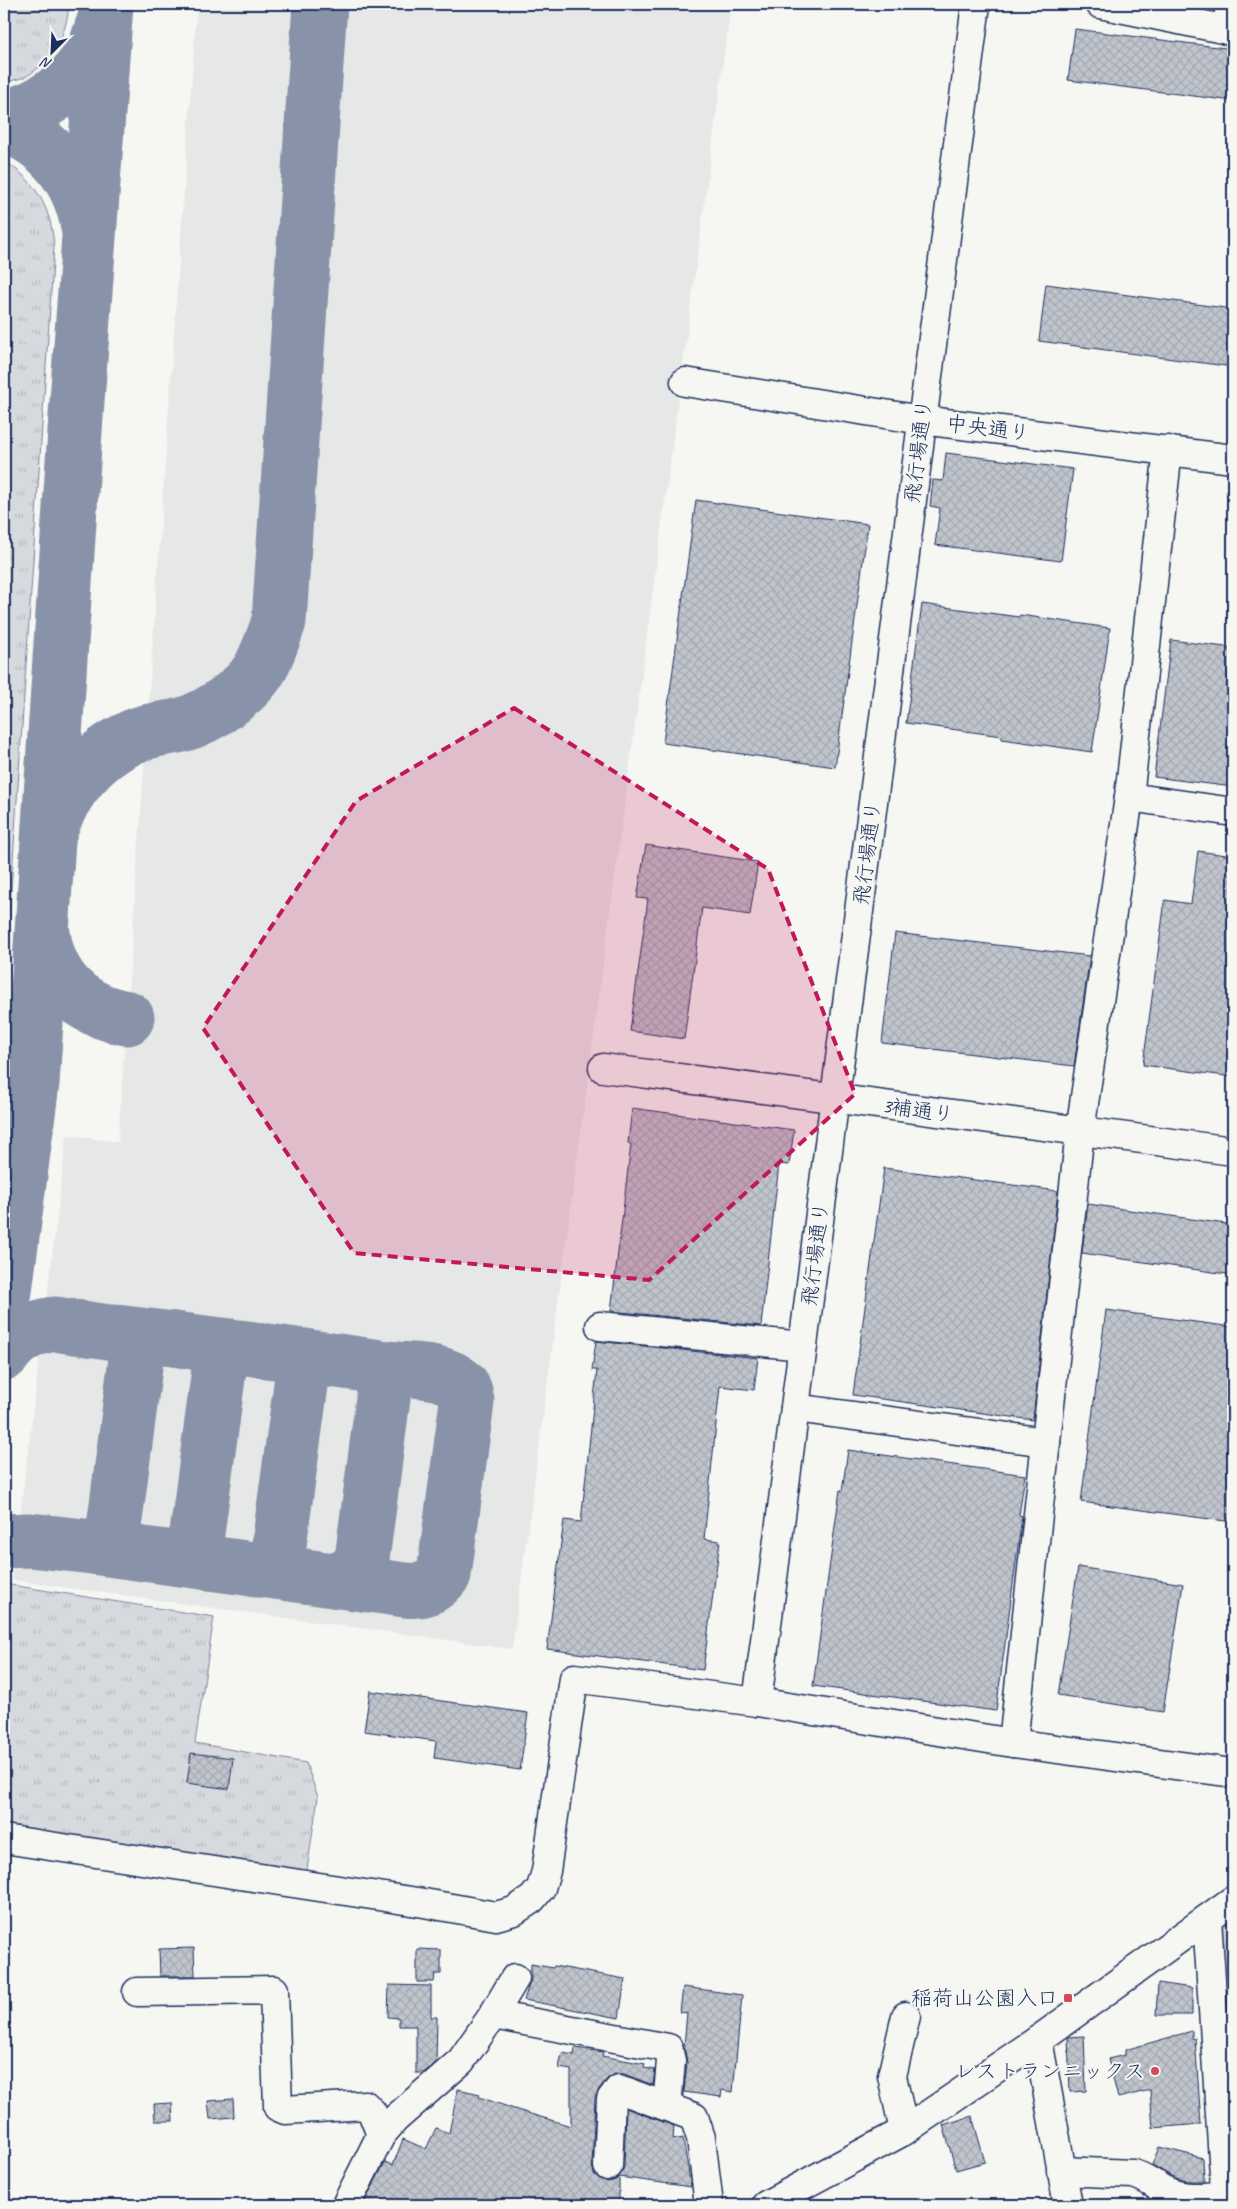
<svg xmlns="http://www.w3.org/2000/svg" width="1237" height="2209" viewBox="0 0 1237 2209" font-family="Caveat,'Klee One',sans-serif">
	<defs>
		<pattern id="grass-tufts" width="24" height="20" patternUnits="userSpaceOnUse" patternTransform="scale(1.25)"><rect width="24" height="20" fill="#d6d9dd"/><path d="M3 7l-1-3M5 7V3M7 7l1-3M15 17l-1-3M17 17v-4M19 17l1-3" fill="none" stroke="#b7bbc0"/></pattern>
		<pattern id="building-cross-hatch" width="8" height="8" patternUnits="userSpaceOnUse" patternTransform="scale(1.25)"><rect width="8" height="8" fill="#c0c4cd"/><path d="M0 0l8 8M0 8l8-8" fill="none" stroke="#a4a9b2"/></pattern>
	</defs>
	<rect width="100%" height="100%" fill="#f6f6f2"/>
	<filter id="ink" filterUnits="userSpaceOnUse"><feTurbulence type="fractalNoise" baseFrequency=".02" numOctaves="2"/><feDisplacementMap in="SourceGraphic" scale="10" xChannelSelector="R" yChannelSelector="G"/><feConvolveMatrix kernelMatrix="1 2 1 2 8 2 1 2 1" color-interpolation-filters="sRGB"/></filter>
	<g filter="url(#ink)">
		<path fill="#e6e7e7" d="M 197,4 L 731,4 L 512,1649 L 12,1580 L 67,1135 L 118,1142 Z"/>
		<g fill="url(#grass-tufts)" stroke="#78849e">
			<path d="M 4,4 L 69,4 C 67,32 55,58 30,74 C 23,79 12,80 4,83 Z"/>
			<path d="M 4,161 C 36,180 52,210 54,247 L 4,995 Z"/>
			<path d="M 4,1584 L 214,1617 L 195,1743 L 306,1763 L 318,1797 L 306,1876 L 4,1825 Z"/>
			<path d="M 1233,1916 L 1233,2157 L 1218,1937 L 1227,1918 Z"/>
		</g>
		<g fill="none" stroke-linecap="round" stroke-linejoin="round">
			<g stroke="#8892a8" stroke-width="55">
				<path d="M 4,117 C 50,107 90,73 102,27"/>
				<path d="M 4,125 C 51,141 80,179 88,227"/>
				<path d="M 51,828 C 65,789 92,756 130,738 C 145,730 165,729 182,725 C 209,717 247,692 261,667 C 268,652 274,637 279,621 L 320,4"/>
				<path d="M 43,933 C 49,981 79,1010 127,1018"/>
				<path d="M 4,1298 L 32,1083 L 77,401 L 106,4"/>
				<path d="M 116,1332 L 247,1348 L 387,1368 L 362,1559 C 357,1570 348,1576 338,1581"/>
				<path d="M 174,1339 C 197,1342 215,1343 219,1370 L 197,1533 C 193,1547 188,1554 174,1558"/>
				<path d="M 4,1353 C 16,1335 34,1327 55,1324 L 122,1334 L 132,1343 L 136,1359 L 114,1527 L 109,1538 L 93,1547 L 30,1540 L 4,1541"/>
				<path d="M 93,1547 L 384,1587 C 409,1590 427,1597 444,1574 L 467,1402 C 466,1397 466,1391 463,1387 C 447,1368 410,1371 387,1368"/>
				<path d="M 255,1570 L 273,1561 L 278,1552 L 305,1356"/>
			</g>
		</g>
		<g fill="url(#building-cross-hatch)" stroke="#1b2f5e">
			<path d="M 1075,29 L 1233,49 L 1233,101 L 1068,80 Z"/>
			<path d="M 1046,284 L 1233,309 L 1233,367 L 1039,341 Z"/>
			<path d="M 946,453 L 1073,469 L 1061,561 L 935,545 L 940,508 L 930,506 L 933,480 L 943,481 Z"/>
			<path d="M 696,500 L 868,524 L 835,767 L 663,743 Z"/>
			<path d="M 922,604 L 1019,617 L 1020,615 L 1110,628 L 1092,752 L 1002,739 L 1002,736 L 906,723 Z"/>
			<path d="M 1171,640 L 1233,648 L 1233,787 L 1154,777 Z"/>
			<path d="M 646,845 L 758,862 L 750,915 L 702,908 L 684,1039 L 630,1031 L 648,899 L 637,898 Z"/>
			<path d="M 1198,851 L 1233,856 L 1233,1077 L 1143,1065 L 1165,900 L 1191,904 Z"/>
			<path d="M 895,933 L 1090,956 L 1074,1066 L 882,1043 Z"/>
			<path d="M 632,1108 L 794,1130 L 789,1165 L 779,1164 L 761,1326 L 611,1311 L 631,1144 L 628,1143 Z"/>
			<path d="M 884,1168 L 1058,1191 L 1033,1420 L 853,1395 Z"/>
			<path d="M 1088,1204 L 1233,1225 L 1233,1275 L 1082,1253 Z"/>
			<path d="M 1106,1310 L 1233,1327 L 1233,1522 L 1081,1502 Z"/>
			<path d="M 596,1341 L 758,1358 L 754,1390 L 720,1386 L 704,1539 L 720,1541 L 703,1670 L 547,1649 L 564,1520 L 581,1522 L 597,1370 L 592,1370 Z"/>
			<path d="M 848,1450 L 1025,1475 L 1019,1515 L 1022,1516 L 1021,1524 L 996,1711 L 813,1686 L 840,1490 L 842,1491 Z"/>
			<path d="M 1078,1567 L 1183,1584 L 1163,1712 L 1058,1695 Z"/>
			<path d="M 370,1691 L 528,1713 L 520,1770 L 434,1758 L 436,1741 L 364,1731 Z"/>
			<path d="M 191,1753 L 233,1758 L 229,1789 L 187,1783 Z"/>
			<path d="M 194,1948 L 195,1976 L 160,1976 L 159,1949 Z"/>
			<path d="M 417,1949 L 441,1950 L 441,1974 L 435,1974 L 434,1982 L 417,1982 Z"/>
			<path d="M 531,1964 L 553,1968 L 554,1966 L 625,1979 L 619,2018 L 524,2000 L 531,1979 Z"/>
			<path d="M 1158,1983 L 1192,1988 L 1192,2015 L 1156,2015 Z"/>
			<path d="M 389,1985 L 431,1986 L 431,2017 L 437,2017 L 436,2063 L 423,2073 L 416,2073 L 416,2026 L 399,2026 L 399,2018 L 388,2017 Z"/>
			<path d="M 683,1987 L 742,1995 L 733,2092 L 722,2090 L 721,2097 L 684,2092 L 687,2062 L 684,2046 L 687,2013 L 680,2012 Z"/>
			<path d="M 1192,2031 L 1192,2039 L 1195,2038 L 1201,2124 L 1153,2128 L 1150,2090 L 1118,2098 L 1108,2059 L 1125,2055 L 1125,2050 Z"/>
			<path d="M 1084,2036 L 1086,2091 L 1070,2092 L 1068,2037 Z"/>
			<path d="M 575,2048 L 603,2052 L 602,2056 L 645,2064 L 644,2068 L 655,2070 L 653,2085 L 624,2074 L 615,2074 L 607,2079 L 599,2089 L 595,2098 L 592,2165 L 594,2174 L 600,2179 L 608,2182 L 616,2180 L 621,2174 L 624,2167 L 626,2108 L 674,2126 L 673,2140 L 683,2138 L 691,2187 L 619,2177 L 619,2205 L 363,2205 L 385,2162 L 393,2165 L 403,2139 L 426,2149 L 436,2128 L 449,2133 L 458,2089 L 480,2094 L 479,2097 L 517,2110 L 571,2126 L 571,2070 L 559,2068 L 562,2053 L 574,2055 Z"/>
			<path d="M 233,2099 L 234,2117 L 210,2119 L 208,2101 Z"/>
			<path d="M 172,2103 L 173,2121 L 155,2121 L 154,2104 Z"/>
			<path d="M 972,2116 L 985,2162 L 956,2170 L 943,2125 Z"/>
			<path d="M 1159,2147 L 1203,2158 L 1204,2181 L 1188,2181 L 1175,2178 L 1152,2165 Z"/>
		</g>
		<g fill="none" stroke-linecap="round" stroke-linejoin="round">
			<defs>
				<g id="minor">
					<path d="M 1100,4 L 1233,31"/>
					<path d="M 1227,30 L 1230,4"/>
					<path d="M 685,382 L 922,420 L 1233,459"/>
					<path d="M 1129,797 L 1233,812"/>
					<path d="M 603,1068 L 1233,1151"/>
					<path d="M 600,1326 L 803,1346"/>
					<path d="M 795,1408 L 1046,1442"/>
					<path d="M 757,1702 L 976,4"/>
					<path d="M 1013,1743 L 1080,1131 L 1129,797 L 1168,450"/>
					<path d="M 4,1839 L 424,1903 L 496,1916 L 514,1911 L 532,1899 L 541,1888 L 546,1871 L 574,1678 L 757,1702 L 1013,1743 L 1233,1773"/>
					<path d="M 1207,1919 L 1226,2205"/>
					<path d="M 137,1992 L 274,1990 L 278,2107 L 285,2110 L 365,2105 L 372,2112 L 381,2135"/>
					<path d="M 493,2015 L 668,2048 L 671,2061 L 667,2106"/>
					<path d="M 1038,2040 L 1068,2205"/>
					<path d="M 904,2131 L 892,2076 L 906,2016"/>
					<path d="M 608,2166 L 611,2099 L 619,2089 L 694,2117 L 701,2138 L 709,2205"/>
					<path d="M 1061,2171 L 1133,2174 C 1146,2177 1152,2184 1164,2190 C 1183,2200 1205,2197 1226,2195"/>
					<path d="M 346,2205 L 381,2135 L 395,2119 L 461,2061 L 493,2015 L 515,1978"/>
					<path d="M 766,2205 L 904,2131 L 1038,2040 L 1233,1900"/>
				</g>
			</defs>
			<use href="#minor" stroke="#1b2f5e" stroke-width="31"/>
			<use href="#minor" stroke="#f6f6f2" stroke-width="28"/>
		</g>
	</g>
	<path fill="#c2185b" fill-opacity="0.2" stroke="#c2185b" stroke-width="4" stroke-dasharray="10 6" stroke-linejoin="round" d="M 514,708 L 768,869 L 855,1094 L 649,1280 L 354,1253 L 203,1028 L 356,801 Z"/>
	<g fill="#d1495b" stroke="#f6f6f2" stroke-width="2">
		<rect x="1063" y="1993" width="10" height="10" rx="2.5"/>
		<circle cx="1155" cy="2071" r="5"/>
	</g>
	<g text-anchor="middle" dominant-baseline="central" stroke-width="4" stroke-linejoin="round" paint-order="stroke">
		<g font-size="21" fill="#1b2f5e" stroke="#f6f6f2">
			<text transform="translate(988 428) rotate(7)">中央通り</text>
			<text transform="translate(918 451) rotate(-83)">飛行場通り</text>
			<text transform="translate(867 853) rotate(-83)">飛行場通り</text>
			<text transform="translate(918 1110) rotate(8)">3補通り</text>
			<text transform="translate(815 1254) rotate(-83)">飛行場通り</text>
		</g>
		<g font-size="21" fill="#1b2f5e" stroke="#f6f6f2" text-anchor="end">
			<text x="1058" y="1998">稲荷山公園入口</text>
			<text x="1145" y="2071">レストランニックス</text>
		</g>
	</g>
	<rect width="1237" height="2209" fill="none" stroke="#f6f6f2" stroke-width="20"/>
	<rect x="10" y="10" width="1217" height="2189" fill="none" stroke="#1b2f5e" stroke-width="2" filter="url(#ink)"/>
	<g transform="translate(52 52) rotate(204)" stroke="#f6f6f2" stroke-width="4" paint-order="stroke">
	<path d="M0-4L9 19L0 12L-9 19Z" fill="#1b2f5e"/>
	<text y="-8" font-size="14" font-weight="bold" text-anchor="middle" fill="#1b2f5e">N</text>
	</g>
</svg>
